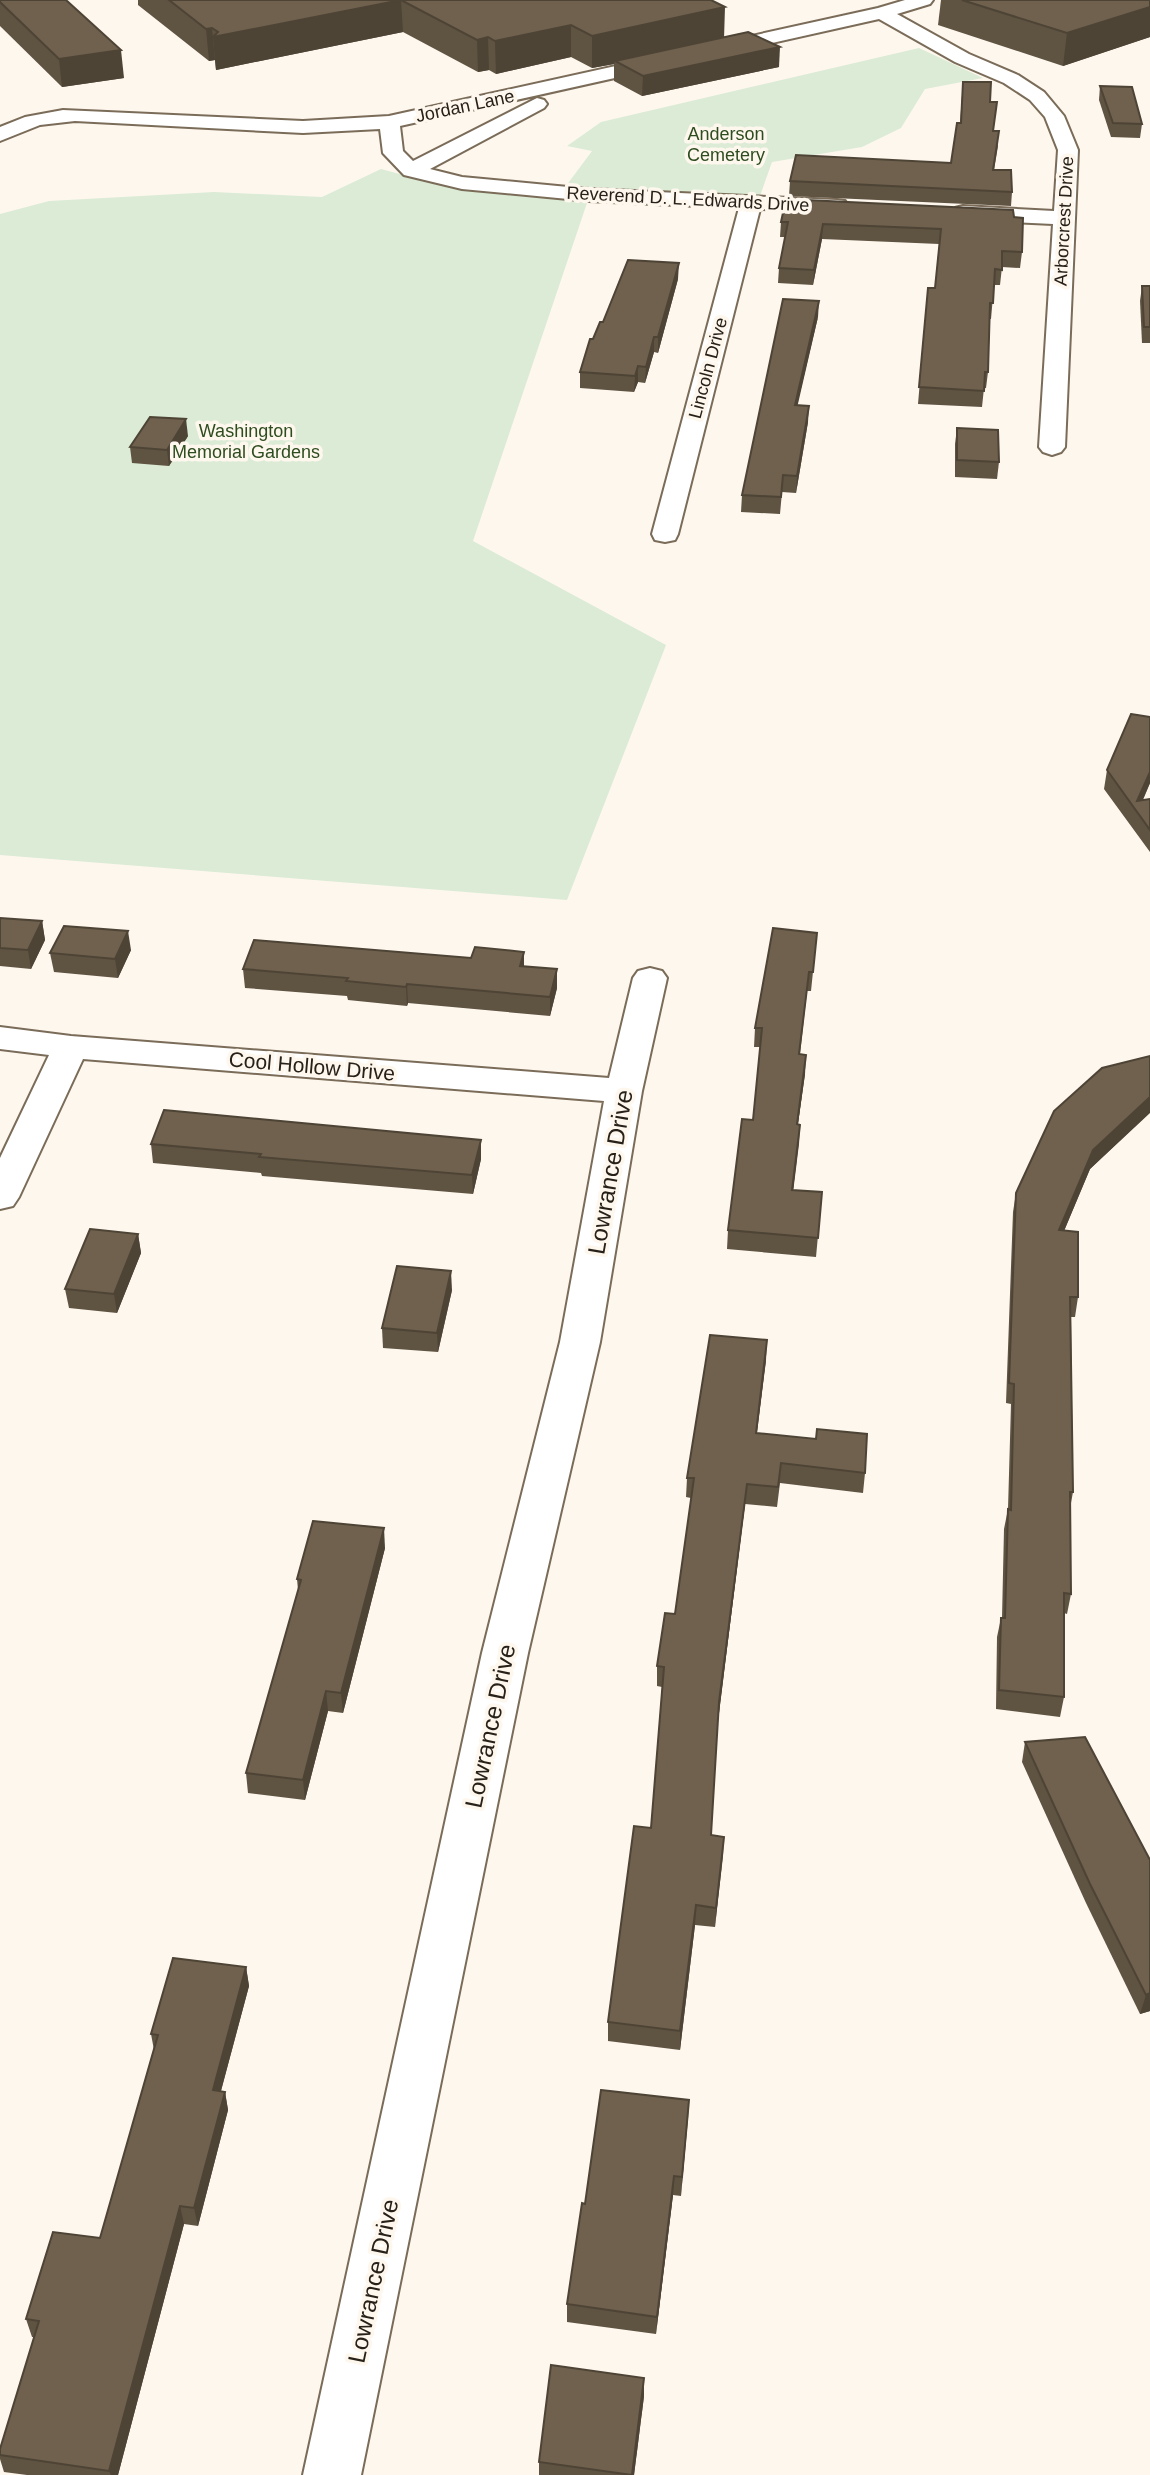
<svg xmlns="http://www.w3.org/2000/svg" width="1150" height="2475" viewBox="0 0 1150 2475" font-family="Arial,sans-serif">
	<rect width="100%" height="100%" fill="#fef7ee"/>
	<g fill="#dbebd5">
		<path d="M 919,48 L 983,78 L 925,89 L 901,128 L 862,147 L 772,162 L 760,196 L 566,186 L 592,151 L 567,146 L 601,122 Z"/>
		<path d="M 381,169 L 444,186 L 588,200 L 473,541 L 666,645 L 567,900 L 0,855 L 0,214 L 49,201 L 214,192 L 322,197 Z"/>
	</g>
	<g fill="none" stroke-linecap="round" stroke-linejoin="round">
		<defs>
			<g id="minor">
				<path d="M 905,0 L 933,0 L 930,4 L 897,14 L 969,54 L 1018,75 L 1044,92 L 1064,116 L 1078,150 L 1065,447 L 1061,452 L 1052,455 L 1043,452 L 1039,447 L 1053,224 L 963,220 L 955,218 L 952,213 L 955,208 L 963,206 L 1054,211 L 1058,150 L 1045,117 L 1030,100 L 1004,83 L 955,62 L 879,19 L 400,126 L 403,151 L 413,161 L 537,98 L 544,100 L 547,104 L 544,108 L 430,169 L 462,177 L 589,189 L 837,200 L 845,201 L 848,206 L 845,211 L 837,212 L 760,209 L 678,534 L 675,540 L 665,542 L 655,540 L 652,534 L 739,208 L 589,201 L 462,189 L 404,175 L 383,153 L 380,129 L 303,133 L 75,121 L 40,125 L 0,141 L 0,127 L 25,117 L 63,110 L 303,121 L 389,116 L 878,8 Z"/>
				<path d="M 650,968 L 662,971 L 667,978 L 642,1091 L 600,1342 L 528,1653 L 361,2475 L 303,2475 L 482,1653 L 560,1342 L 604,1101 L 83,1059 L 19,1197 L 13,1206 L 0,1209 L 0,1158 L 49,1055 L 0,1049 L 0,1027 L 71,1036 L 609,1078 L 633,978 L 638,971 Z"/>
			</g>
		</defs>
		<use href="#minor" stroke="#7a6c58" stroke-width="4"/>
		<use href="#minor" fill="#fff" fill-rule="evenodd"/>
	</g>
	<g fill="#5f5342">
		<path d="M 0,0 L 124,78 L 62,87 L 0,26 Z"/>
		<path d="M 138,0 L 711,0 L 724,37 L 779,67 L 642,96 L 614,81 L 614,64 L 592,68 L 571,57 L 496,74 L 489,70 L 478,72 L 403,32 L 216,70 L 215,60 L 209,61 L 138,5 Z"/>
		<path d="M 941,0 L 1150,0 L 1150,37 L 1063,66 L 938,25 Z"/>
		<path d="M 963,82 L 990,102 L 994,131 L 998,146 L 994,170 L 1012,192 L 1011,206 L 789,196 L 790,181 L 951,163 L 960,123 Z"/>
		<path d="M 1100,86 L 1142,124 L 1140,138 L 1111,137 L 1099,100 Z"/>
		<path d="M 1014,217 L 1022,252 L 1020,268 L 1002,267 L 1000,285 L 994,285 L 991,319 L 990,319 L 988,372 L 986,388 L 984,388 L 982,407 L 918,404 L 928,288 L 935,288 L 939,244 L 822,239 L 813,285 L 778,283 L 779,268 L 785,237 L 780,237 L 781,222 Z"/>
		<path d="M 678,279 L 658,353 L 654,352 L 645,383 L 638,382 L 634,392 L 580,388 L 580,372 L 593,339 L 603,322 Z"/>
		<path d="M 1142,286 L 1150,286 L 1150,343 L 1142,343 L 1140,301 Z"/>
		<path d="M 818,317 L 797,405 L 808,422 L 796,493 L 782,492 L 780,514 L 741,512 L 742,495 Z"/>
		<path d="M 957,428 L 999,462 L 997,479 L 955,477 L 955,444 Z"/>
		<path d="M 188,436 L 169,466 L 132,463 L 130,447 Z"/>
		<path d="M 1150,717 L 1150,783 L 1143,800 L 1150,799 L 1150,852 L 1104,789 L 1107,770 Z"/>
		<path d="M 0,918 L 42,921 L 45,940 L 31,969 L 0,966 Z"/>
		<path d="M 817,933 L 811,991 L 807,991 L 800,1054 L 805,1074 L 798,1124 L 800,1125 L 793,1190 L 822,1192 L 816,1257 L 727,1249 L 728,1230 L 753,1120 L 760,1047 L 754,1047 L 755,1028 Z"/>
		<path d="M 131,950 L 118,978 L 54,972 L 50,953 Z"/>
		<path d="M 524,952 L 524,966 L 557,988 L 550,1016 L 408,1003 L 407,1006 L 348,1000 L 347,996 L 245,988 L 243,969 L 471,958 Z"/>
		<path d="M 1149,1113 L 1090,1169 L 1064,1231 L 1078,1297 L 1075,1317 L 1071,1317 L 1073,1492 L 1071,1503 L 1071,1594 L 1067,1614 L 1064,1613 L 1064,1697 L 1060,1717 L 996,1709 L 997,1637 L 1001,1618 L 1002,1618 L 1004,1529 L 1008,1509 L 1011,1404 L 1006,1403 L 1013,1212 L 1016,1193 Z"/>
		<path d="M 481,1140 L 481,1159 L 473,1194 L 262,1176 L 261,1173 L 153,1163 L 151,1144 Z"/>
		<path d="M 138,1234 L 141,1253 L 117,1313 L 69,1308 L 65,1289 Z"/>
		<path d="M 452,1290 L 438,1352 L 383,1348 L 382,1328 Z"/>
		<path d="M 766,1360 L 757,1433 L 865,1473 L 863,1493 L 780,1483 L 777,1507 L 745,1504 L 718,1721 L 711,1835 L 724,1837 L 715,1927 L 695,1925 L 680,2050 L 608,2041 L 608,2022 L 651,1828 L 662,1687 L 657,1686 L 657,1666 L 675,1614 L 691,1498 L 686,1497 L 687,1478 Z"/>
		<path d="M 385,1548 L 343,1713 L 328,1711 L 305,1800 L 248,1793 L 246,1773 L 298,1590 L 297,1579 Z"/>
		<path d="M 1025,1742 L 1150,1860 L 1150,2011 L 1140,2014 L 1086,1903 L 1022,1762 Z"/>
		<path d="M 246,1967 L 249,1986 L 221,2091 L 225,2092 L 228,2110 L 198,2226 L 184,2224 L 118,2475 L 27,2475 L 4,2472 L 0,2459 L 0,2449 L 34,2337 L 32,2337 L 26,2319 L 100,2238 L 154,2050 L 151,2034 Z"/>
		<path d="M 689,2100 L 681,2196 L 673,2195 L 656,2334 L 567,2322 L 567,2304 L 585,2204 Z"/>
		<path d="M 644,2396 L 634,2475 L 539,2475 L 539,2462 Z"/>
	</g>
	<g fill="#4e4436">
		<path d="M 401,0 L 403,32 L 216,70 L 213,37 Z"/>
		<path d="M 725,7 L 724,39 L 615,61 L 614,64 L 592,68 L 592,36 Z"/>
		<path d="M 1150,7 L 1150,37 L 1063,66 L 1067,33 Z"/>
		<path d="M 571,25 L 571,57 L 496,74 L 495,41 Z"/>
		<path d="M 212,28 L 215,60 L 209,61 L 206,29 Z"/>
		<path d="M 488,37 L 489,70 L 478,72 L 477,40 Z"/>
		<path d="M 780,47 L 779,67 L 642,96 L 643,76 Z"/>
		<path d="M 121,50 L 124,78 L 62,87 L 59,59 Z"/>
		<path d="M 823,224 L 822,239 L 813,285 L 814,270 Z"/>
		<path d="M 679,263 L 678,279 L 658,353 L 658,337 Z"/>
		<path d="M 819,301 L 818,317 L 794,421 L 795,405 Z"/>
		<path d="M 654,337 L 654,352 L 645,383 L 646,367 Z"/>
		<path d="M 638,366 L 638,382 L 634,392 L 635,376 Z"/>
		<path d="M 809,406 L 808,422 L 796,493 L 797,476 Z"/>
		<path d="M 186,419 L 188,436 L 169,466 L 167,450 Z"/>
		<path d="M 1150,772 L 1150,783 L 1137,812 L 1137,801 Z"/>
		<path d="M 42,921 L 45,940 L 31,969 L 28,950 Z"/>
		<path d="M 128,931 L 131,950 L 118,978 L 115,959 Z"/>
		<path d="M 524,952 L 524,971 L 520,966 Z"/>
		<path d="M 557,969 L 557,988 L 550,1016 L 550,997 Z"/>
		<path d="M 407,984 L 408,1003 L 407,1006 L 406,987 Z"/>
		<path d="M 806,1055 L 805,1074 L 795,1144 L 797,1124 Z"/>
		<path d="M 1150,1097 L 1150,1113 L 1090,1169 L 1056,1250 L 1059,1230 L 1093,1150 Z"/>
		<path d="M 800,1125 L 799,1144 L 791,1209 L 792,1190 Z"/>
		<path d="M 481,1140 L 481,1159 L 473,1194 L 472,1175 Z"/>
		<path d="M 138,1234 L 141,1253 L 117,1313 L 114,1294 Z"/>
		<path d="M 451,1271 L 452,1290 L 438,1352 L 437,1333 Z"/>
		<path d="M 767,1340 L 766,1360 L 754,1453 L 756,1433 Z"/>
		<path d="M 747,1484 L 745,1504 L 718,1721 L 719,1702 Z"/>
		<path d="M 384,1528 L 385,1548 L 343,1713 L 341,1693 Z"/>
		<path d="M 326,1691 L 328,1711 L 305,1800 L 303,1780 Z"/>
		<path d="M 724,1837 L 723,1856 L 715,1927 L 716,1908 Z"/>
		<path d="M 696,1905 L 695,1925 L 680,2050 L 680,2031 Z"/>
		<path d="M 246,1967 L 249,1986 L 216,2109 L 213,2090 Z"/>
		<path d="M 1150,1993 L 1150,2011 L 1140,2014 L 1146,1995 Z"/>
		<path d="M 225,2092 L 228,2110 L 198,2226 L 194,2208 Z"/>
		<path d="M 689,2100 L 688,2119 L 681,2196 L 682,2177 Z"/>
		<path d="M 674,2176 L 673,2195 L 656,2334 L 657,2317 Z"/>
		<path d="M 180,2206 L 184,2224 L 118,2475 L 111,2475 L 109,2471 Z"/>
		<path d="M 644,2378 L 644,2396 L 634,2475 L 632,2475 Z"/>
	</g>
	<g fill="#6f614d" stroke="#4e4436" stroke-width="2">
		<path d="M 0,0 L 66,0 L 121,50 L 59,59 L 0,2 Z"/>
		<path d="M 169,0 L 711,0 L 725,7 L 592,36 L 571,25 L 495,41 L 488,37 L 477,40 L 401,0 L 213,37 L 218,32 L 212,28 L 206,29 Z"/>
		<path d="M 962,0 L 1150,0 L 1150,7 L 1067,33 Z"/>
		<path d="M 748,32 L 780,47 L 643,76 L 615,61 Z"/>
		<path d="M 963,82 L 991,82 L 990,102 L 997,102 L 993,131 L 999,131 L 993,170 L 1011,170 L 1012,192 L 790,181 L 796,155 L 951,163 L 957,123 L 961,123 Z"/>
		<path d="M 1100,86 L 1132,87 L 1142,124 L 1113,123 Z"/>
		<path d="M 786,199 L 1013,210 L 1014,217 L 1023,218 L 1022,252 L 1002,251 L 1002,270 L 995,269 L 993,303 L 990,303 L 988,372 L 985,372 L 984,391 L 919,387 L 928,288 L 935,288 L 941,229 L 823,224 L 814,270 L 779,268 L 788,222 L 781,222 Z"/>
		<path d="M 628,260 L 679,263 L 658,337 L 654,337 L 646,367 L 638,366 L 635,376 L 580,372 L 590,339 L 593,339 L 600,322 L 603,322 Z"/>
		<path d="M 1142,286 L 1150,286 L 1150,327 L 1144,327 Z"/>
		<path d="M 783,299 L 819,301 L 795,405 L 809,406 L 797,476 L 783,475 L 781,497 L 742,495 Z"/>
		<path d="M 150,417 L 186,419 L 167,450 L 130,447 Z"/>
		<path d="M 957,428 L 998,430 L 999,462 L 957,460 Z"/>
		<path d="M 1131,714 L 1150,717 L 1150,772 L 1137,801 L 1150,799 L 1150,830 L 1107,770 Z"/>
		<path d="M 0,918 L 42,921 L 28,950 L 0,948 Z"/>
		<path d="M 64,926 L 128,931 L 115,959 L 50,953 Z"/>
		<path d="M 773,928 L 817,933 L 813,972 L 809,972 L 799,1054 L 806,1055 L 797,1124 L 800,1125 L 792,1190 L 822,1192 L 818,1238 L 728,1230 L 742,1119 L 753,1120 L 762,1028 L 755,1028 Z"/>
		<path d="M 254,940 L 471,958 L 475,947 L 524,952 L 520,966 L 557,969 L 550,997 L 407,984 L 406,987 L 346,981 L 348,978 L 243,969 Z"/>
		<path d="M 1150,1056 L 1150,1097 L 1093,1150 L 1059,1230 L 1078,1232 L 1078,1297 L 1070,1297 L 1073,1492 L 1070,1492 L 1071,1594 L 1064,1593 L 1064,1697 L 999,1690 L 1001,1618 L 1005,1618 L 1008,1509 L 1011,1510 L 1014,1384 L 1009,1383 L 1016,1193 L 1054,1111 L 1102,1068 Z"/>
		<path d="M 164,1110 L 481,1140 L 472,1175 L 259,1157 L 261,1154 L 151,1144 Z"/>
		<path d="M 90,1229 L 138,1234 L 114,1294 L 65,1289 Z"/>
		<path d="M 397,1266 L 451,1271 L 437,1333 L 382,1328 Z"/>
		<path d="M 710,1335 L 767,1340 L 756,1433 L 816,1439 L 817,1429 L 867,1434 L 865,1473 L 781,1463 L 778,1487 L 747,1484 L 719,1702 L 711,1835 L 724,1837 L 716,1908 L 696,1905 L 680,2031 L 608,2022 L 634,1826 L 651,1828 L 664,1667 L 657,1666 L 665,1613 L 675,1614 L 694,1478 L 687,1478 Z"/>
		<path d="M 313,1521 L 384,1528 L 341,1693 L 326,1691 L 303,1780 L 246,1773 L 301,1580 L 297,1579 Z"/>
		<path d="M 1085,1737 L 1150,1860 L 1150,1993 L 1146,1995 L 1090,1884 L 1025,1742 Z"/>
		<path d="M 173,1958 L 246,1967 L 213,2090 L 225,2092 L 194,2208 L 180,2206 L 109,2471 L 0,2455 L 0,2449 L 39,2321 L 26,2319 L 53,2232 L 100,2238 L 158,2035 L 151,2034 Z"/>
		<path d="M 601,2090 L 689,2100 L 682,2177 L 674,2176 L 657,2317 L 567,2304 L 582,2203 L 585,2204 Z"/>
		<path d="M 551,2365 L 644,2378 L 632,2475 L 539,2462 Z"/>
	</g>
	<g text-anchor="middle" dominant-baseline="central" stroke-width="7" stroke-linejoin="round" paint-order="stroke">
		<g font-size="18" fill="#272119" stroke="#fef7ee">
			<text transform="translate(465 106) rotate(-12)">Jordan Lane</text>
			<text transform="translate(688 199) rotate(3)">Reverend D. L. Edwards Drive</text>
			<text transform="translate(1064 221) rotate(-87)">Arborcrest Drive</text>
			<text transform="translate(708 368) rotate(-75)">Lincoln Drive</text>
		</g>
		<g font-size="18" fill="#2e4d1f" stroke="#fef7ee">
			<text x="726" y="134">Anderson<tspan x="726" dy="21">Cemetery</tspan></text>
			<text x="246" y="431">Washington<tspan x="246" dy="21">Memorial Gardens</tspan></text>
		</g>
		<g font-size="21" fill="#272119" stroke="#fef7ee">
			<text transform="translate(312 1066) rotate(5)">Cool Hollow Drive</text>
		</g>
		<g font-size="24" fill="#272119" stroke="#fef7ee">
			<text transform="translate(610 1172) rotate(-80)">Lowrance Drive</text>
			<text transform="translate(490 1726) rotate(-78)">Lowrance Drive</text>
			<text transform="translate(373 2281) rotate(-78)">Lowrance Drive</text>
		</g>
	</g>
</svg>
